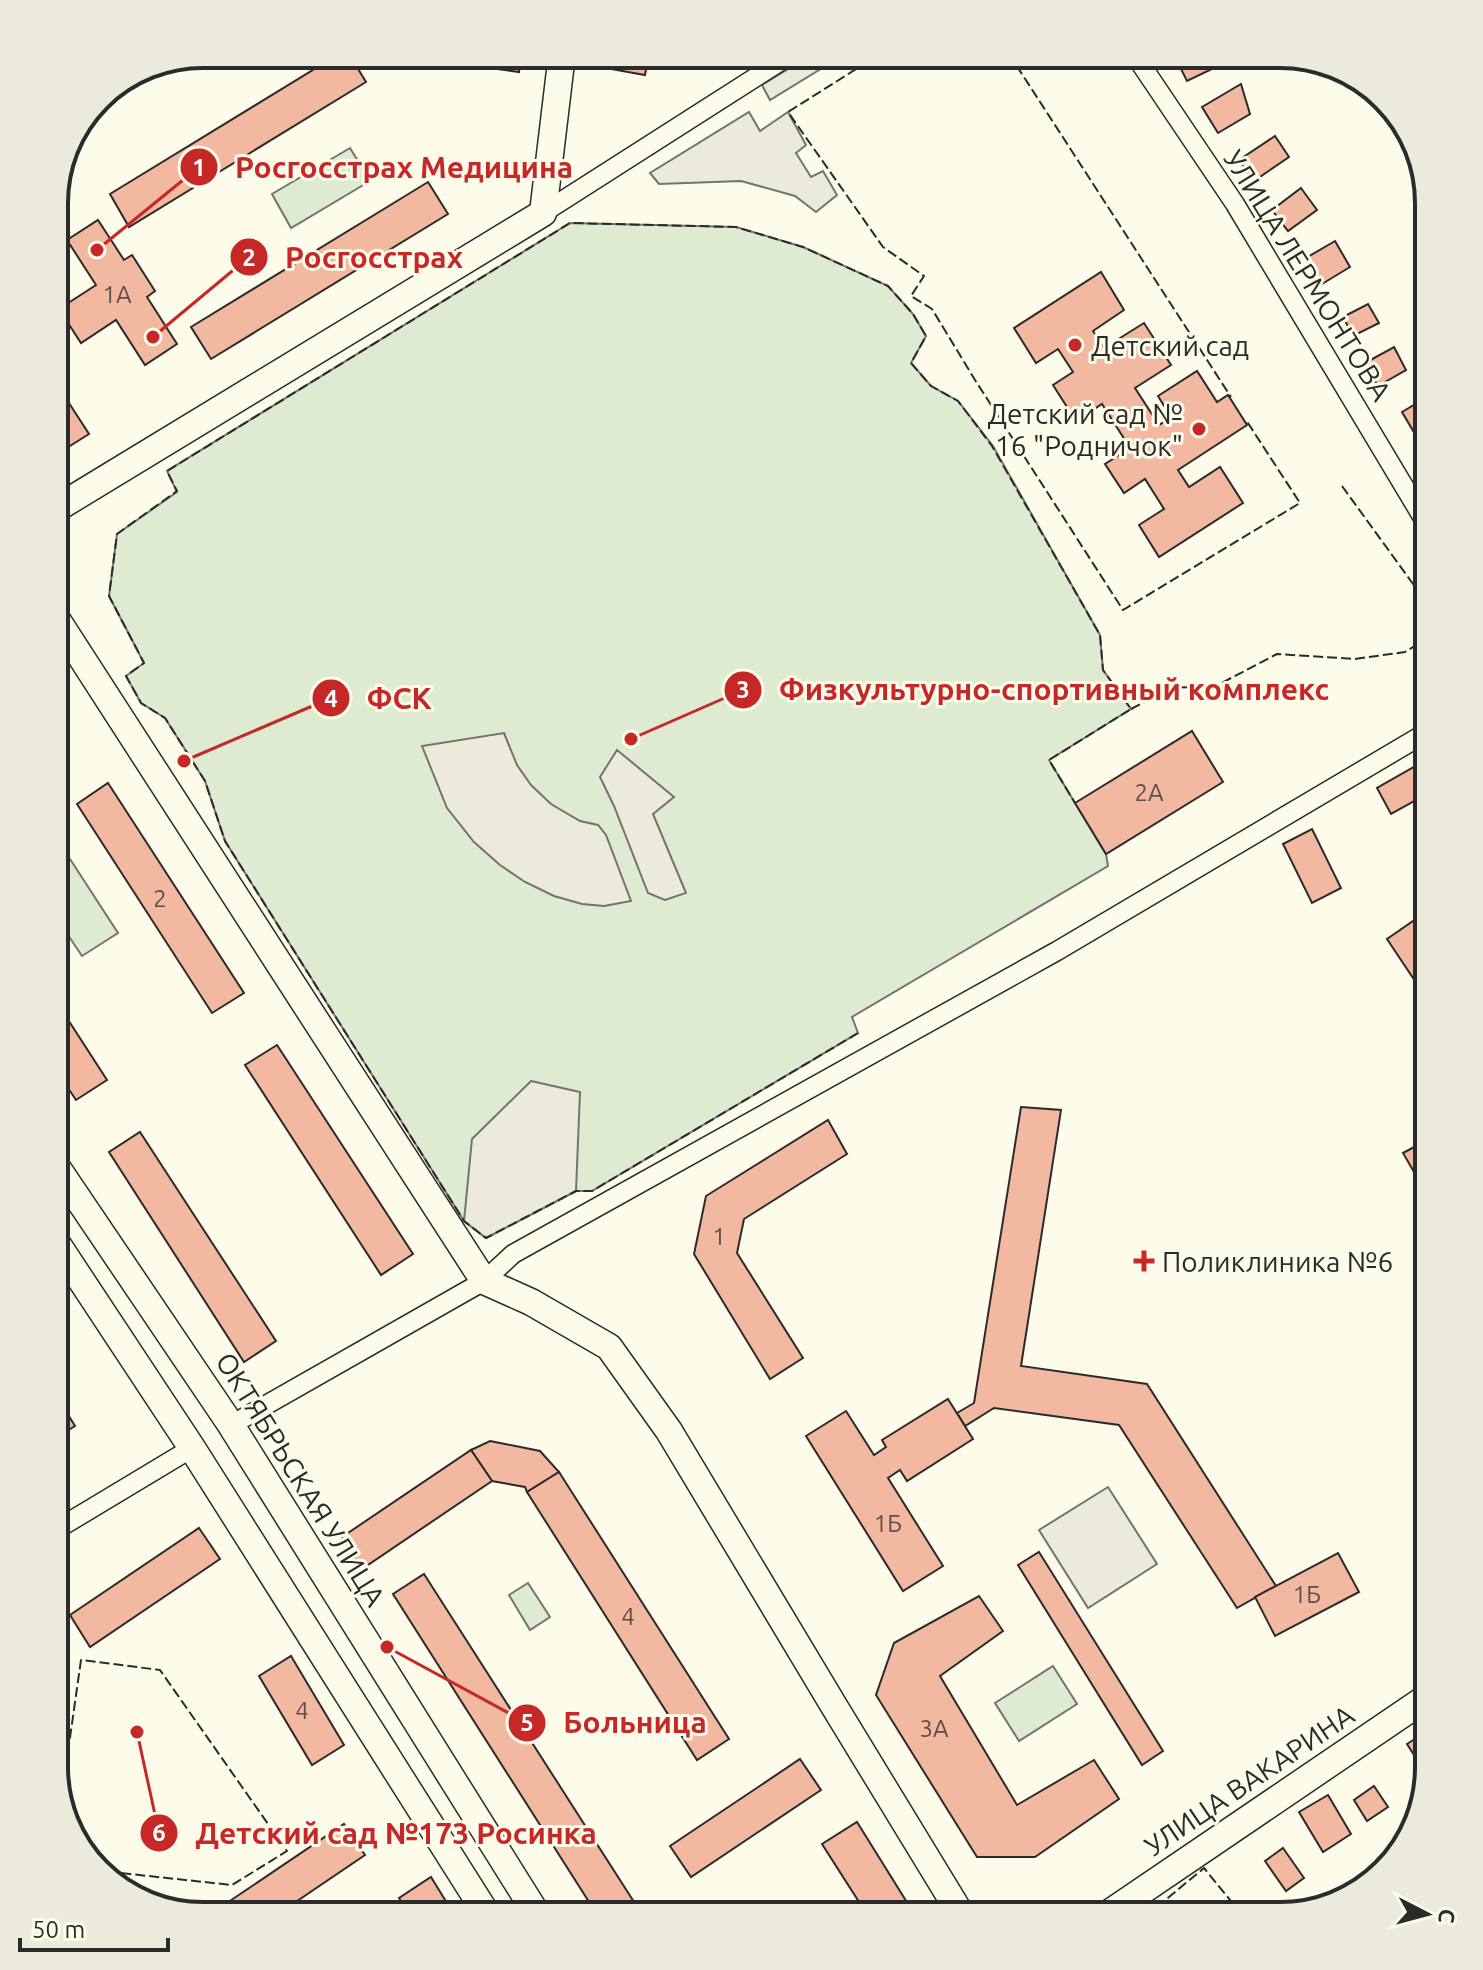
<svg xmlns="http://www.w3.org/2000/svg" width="1483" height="1970" viewBox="0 0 1483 1970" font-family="Ubuntu,sans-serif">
	<rect width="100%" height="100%" fill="#fdfbea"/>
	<g fill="#deebd1" stroke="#74746e" stroke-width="2">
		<path d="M 350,148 L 370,181 L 291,228 L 272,194 Z"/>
		<path d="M 570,223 L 736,227 L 803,247 L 888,286 L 913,314 L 926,336 L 911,363 L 931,386 L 958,401 L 993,446 L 1100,635 L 1103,670 L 1131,709 L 1049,760 L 1106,854 L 1108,866 L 852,1017 L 858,1033 L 592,1191 L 576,1191 L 486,1238 L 464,1221 L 225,841 L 205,781 L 165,718 L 141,703 L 126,676 L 144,663 L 109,596 L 117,534 L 177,492 L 167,471 Z"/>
		<path d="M 70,859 L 118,933 L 82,956 L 54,914 L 54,869 Z"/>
		<path d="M 528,1583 L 550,1617 L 530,1630 L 509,1595 Z"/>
		<path d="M 1053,1666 L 1077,1704 L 1019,1741 L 995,1703 Z"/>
	</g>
	<g fill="#eceadb" stroke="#74746e" stroke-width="2">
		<path d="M 813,54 L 845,54 L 770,100 L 762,85 Z"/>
		<path d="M 749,112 L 760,131 L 788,112 L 806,145 L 796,153 L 811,177 L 823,171 L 837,195 L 816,212 L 795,196 L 741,181 L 659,184 L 650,173 Z"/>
		<path d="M 504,733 L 517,765 L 531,785 L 551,804 L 580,821 L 598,825 L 606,835 L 631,901 L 604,906 L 582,904 L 554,896 L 525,882 L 500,865 L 474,842 L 447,808 L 422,746 Z"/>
		<path d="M 617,750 L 674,797 L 653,814 L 686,893 L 665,900 L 648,893 L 614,806 L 600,777 Z"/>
		<path d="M 531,1081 L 580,1092 L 576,1191 L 486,1238 L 464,1221 L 472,1139 Z"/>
		<path d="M 1108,1487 L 1157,1564 L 1088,1608 L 1039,1530 Z"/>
	</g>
	<g fill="#f2b8a0" stroke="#2b2b2b" stroke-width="2">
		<path d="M 339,54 L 349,54 L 366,82 L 129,227 L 110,194 Z"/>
		<path d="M 484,54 L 521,54 L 519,72 L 482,67 Z"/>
		<path d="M 614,54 L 649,54 L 645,75 L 611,69 Z"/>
		<path d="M 1208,54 L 1214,68 L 1187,81 L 1174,55 Z"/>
		<path d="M 1241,84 L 1250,114 L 1218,133 L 1202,107 Z"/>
		<path d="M 1275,136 L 1289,157 L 1254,181 L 1239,160 Z"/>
		<path d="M 428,182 L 448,214 L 211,359 L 191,327 Z"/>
		<path d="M 1301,188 L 1317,210 L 1288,231 L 1272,210 Z"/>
		<path d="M 98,220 L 124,260 L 132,255 L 155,291 L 147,297 L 177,344 L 145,365 L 116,320 L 81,343 L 59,309 L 96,285 L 67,240 Z"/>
		<path d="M 1335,241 L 1350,267 L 1322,284 L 1306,258 Z"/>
		<path d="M 1101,272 L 1124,310 L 1093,331 L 1104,348 L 1144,323 L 1171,365 L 1135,388 L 1159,425 L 1171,417 L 1158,396 L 1197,371 L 1217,402 L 1228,395 L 1247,425 L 1178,470 L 1189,487 L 1220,467 L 1243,503 L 1159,557 L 1139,525 L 1164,509 L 1145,479 L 1124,493 L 1105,464 L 1130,448 L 1102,404 L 1076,421 L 1053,385 L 1073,372 L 1058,349 L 1036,363 L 1014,328 Z"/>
		<path d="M 1368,304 L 1379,323 L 1353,336 L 1343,317 Z"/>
		<path d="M 1394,347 L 1406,370 L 1378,386 L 1365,363 Z"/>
		<path d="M 1429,396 L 1429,425 L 1415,434 L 1402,412 Z"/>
		<path d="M 67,400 L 89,434 L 54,456 L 54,408 Z"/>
		<path d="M 1192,731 L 1223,782 L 1106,854 L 1075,803 Z"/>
		<path d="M 1426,760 L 1429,767 L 1429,793 L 1391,814 L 1377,788 Z"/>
		<path d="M 54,764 L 68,783 L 54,793 Z"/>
		<path d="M 108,783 L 244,993 L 212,1013 L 77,804 Z"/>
		<path d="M 1312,829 L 1341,888 L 1312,903 L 1283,844 Z"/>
		<path d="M 1429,910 L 1429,1002 L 1387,939 Z"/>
		<path d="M 54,998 L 107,1080 L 76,1100 L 54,1067 Z"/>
		<path d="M 277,1045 L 413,1254 L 381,1275 L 245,1065 Z"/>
		<path d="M 1021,1107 L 1061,1110 L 1021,1366 L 1147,1384 L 1276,1586 L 1237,1608 L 1119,1425 L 994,1408 L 965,1426 L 957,1413 L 974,1403 Z"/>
		<path d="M 828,1120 L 847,1154 L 744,1219 L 737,1253 L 803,1358 L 770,1379 L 694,1254 L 706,1196 Z"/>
		<path d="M 140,1132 L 276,1341 L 244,1362 L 109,1152 Z"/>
		<path d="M 1429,1139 L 1429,1198 L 1403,1153 Z"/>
		<path d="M 54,1392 L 75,1426 L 54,1439 Z"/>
		<path d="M 948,1399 L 973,1439 L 907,1481 L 900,1470 L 888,1478 L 943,1566 L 903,1591 L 806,1436 L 846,1411 L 874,1455 L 886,1447 L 882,1440 Z"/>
		<path d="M 490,1441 L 540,1451 L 559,1472 L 527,1492 L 525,1487 L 492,1481 L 471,1450 Z"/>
		<path d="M 54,1443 L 64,1460 L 54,1466 Z"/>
		<path d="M 471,1450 L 492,1481 L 362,1569 L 342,1537 Z"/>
		<path d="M 559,1472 L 729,1739 L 697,1760 L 527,1492 Z"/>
		<path d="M 199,1528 L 220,1559 L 90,1647 L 70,1615 Z"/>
		<path d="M 1039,1552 L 1163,1751 L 1142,1765 L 1018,1565 Z"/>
		<path d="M 1338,1553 L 1359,1592 L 1275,1636 L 1255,1597 Z"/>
		<path d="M 424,1574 L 643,1916 L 598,1916 L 393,1594 Z"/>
		<path d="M 979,1596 L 1003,1631 L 940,1676 L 1017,1805 L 1094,1760 L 1119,1799 L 1035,1857 L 977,1857 L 876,1695 L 894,1643 Z"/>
		<path d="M 291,1656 L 344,1745 L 312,1765 L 259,1676 Z"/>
		<path d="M 1429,1730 L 1429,1768 L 1427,1775 L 1407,1744 Z"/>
		<path d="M 800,1759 L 821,1790 L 691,1877 L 670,1846 Z"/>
		<path d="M 1374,1786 L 1388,1807 L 1367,1821 L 1354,1800 Z"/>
		<path d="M 1328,1795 L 1351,1834 L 1323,1852 L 1299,1812 Z"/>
		<path d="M 857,1822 L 913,1912 L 907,1916 L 868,1916 L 822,1844 Z"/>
		<path d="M 344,1824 L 365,1855 L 275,1916 L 218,1916 L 215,1911 Z"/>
		<path d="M 1283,1848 L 1304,1878 L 1286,1891 L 1265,1861 Z"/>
		<path d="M 431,1877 L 455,1916 L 411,1916 L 399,1898 Z"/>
	</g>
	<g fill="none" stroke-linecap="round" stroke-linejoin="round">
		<defs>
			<g id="street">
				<path d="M 1134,54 L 1235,204 L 1429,528"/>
				<path d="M 543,213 L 792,54"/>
				<path d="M 231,1425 L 484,1281 L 513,1254 L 1057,951 L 1429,731"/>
				<path d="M 54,1531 L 192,1448"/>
			</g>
			<g id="secondary">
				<path d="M 54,510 L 543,213 L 562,54"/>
				<path d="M 54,615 L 484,1281 L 531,1302 L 609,1347 L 669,1431 L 834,1706 L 962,1916"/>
				<path d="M 54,1163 L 231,1425 L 538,1916"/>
				<path d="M 54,1239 L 192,1448 L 488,1916"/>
				<path d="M 1105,1916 L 1429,1696"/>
			</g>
		</defs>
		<use href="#street" stroke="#2b2b2b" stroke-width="21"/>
		<use href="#secondary" stroke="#2b2b2b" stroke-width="29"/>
		<use href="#street" stroke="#fdfbea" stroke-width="18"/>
		<use href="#secondary" stroke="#fdfbea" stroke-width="26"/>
		<g stroke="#2b2b2b" stroke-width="2" stroke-dasharray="10 4" stroke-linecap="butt">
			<path d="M 880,54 L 788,112 L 883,247 L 924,276 L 911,296 L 932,309 L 975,380 L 1123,610 L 1300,503 L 1246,420"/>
			<path d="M 1009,54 L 1231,397"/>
			<path d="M 1342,486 L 1429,606"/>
			<path d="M 1131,709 L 1173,687 L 1212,688 L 1277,654 L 1355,659 L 1405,652 L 1429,637"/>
			<path d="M 858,1033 L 592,1191 L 576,1191 L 486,1238 L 464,1221 L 225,841 L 205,781 L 165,718 L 141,703 L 126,676 L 144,663 L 109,596 L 117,534 L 177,491 L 167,471 L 570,223 L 736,227 L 803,247 L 888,286 L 913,314 L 926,336 L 911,363 L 931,386 L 958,401 L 992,446 L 1100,635 L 1103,670 L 1131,709 L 1049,760 L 1075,803"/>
			<path d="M 62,1794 L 81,1660 L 160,1670 L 287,1851 L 232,1885 L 102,1871"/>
			<path d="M 1146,1916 L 1204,1868 L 1243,1916"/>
		</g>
	</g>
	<g fill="#c62828" stroke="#fdfbea" stroke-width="3">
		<circle cx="1075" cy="345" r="8"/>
		<circle cx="1199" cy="429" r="8"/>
		<path d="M1140 1249h8v8h8v8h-8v8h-8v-8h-8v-8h8z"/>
	</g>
	<g text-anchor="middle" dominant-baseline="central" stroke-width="6" stroke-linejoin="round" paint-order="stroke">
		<g font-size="24" fill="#5d4e48">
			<text x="117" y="294">1А</text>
			<text x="1149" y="792">2А</text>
			<text x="160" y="898">2</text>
			<text x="719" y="1236">1</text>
			<text x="888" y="1523">1Б</text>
			<text x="1307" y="1594">1Б</text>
			<text x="628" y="1616">4</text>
			<text x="302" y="1710">4</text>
			<text x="934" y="1728">3А</text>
		</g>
		<g font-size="28" fill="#2b2b2b" stroke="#fdfbea">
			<text transform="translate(1308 275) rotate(58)">УЛИЦА ЛЕРМОНТОВА</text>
			<text transform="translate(301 1479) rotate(58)">ОКТЯБРЬСКАЯ УЛИЦА</text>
			<text transform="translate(1249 1780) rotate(-34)">УЛИЦА ВАКАРИНА</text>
		</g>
		<g font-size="28" fill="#2b2b2b" stroke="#fdfbea" text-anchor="start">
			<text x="1091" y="345">Детский сад</text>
			<text x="1183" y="413" text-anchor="end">Детский сад №<tspan x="1183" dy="32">16 "Родничок"</tspan></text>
			<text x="1162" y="1261">Поликлиника №6</text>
		</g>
	</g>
	<path d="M0 0H1483V1970H0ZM203 68H1280A135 135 0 0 1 1415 203V1767A135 135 0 0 1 1280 1902H203A135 135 0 0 1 68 1767V203A135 135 0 0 1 203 68Z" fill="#eceadb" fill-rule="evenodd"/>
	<path fill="none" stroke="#2b2b2b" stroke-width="4" d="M203 68H1280A135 135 0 0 1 1415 203V1767A135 135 0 0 1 1280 1902H203A135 135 0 0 1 68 1767V203A135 135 0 0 1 203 68Z"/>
	<path fill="none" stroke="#c62828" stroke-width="3" d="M97 250L199 167M153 337L249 257M631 739L743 690M184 761L331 698M387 1647L527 1723M137 1732L159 1833"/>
	<g fill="#c62828" stroke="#fdfbea" stroke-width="3">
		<circle cx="97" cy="250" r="8"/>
		<circle cx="153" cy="337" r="8"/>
		<circle cx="631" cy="739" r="8"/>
		<circle cx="184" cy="761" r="8"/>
		<circle cx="387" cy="1647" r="8"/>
		<circle cx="137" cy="1732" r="8"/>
		<circle cx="199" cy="167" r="20"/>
		<circle cx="249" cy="257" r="20"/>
		<circle cx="743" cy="690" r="20"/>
		<circle cx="331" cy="698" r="20"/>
		<circle cx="527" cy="1723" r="20"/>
		<circle cx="159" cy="1833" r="20"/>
	</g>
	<g font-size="24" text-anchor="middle" font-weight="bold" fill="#fff">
		<text x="199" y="176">1</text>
		<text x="249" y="266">2</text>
		<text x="743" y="698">3</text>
		<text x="331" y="707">4</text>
		<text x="527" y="1731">5</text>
		<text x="159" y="1841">6</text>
	</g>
	<g font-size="30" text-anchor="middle" font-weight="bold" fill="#c62828" stroke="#fdfbea" stroke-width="6" stroke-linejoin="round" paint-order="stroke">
		<text x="404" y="178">Росгосстрах Медицина</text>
		<text x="374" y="268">Росгосстрах</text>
		<text x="1054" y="700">Физкультурно-спортивный комплекс</text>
		<text x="399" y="709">ФСК</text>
		<text x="635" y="1733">Больница</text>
		<text x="396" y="1844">Детский сад №173 Росинка</text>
	</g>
	<g transform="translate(1427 1914) rotate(96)" stroke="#fdfbea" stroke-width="6" paint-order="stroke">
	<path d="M0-6L14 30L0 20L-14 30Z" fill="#2b2b2b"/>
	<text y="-12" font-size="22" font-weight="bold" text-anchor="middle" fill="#2b2b2b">С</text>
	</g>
	<path d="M20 1938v12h148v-12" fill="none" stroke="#2b2b2b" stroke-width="4"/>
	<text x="32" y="1938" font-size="24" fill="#2b2b2b" stroke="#fdfbea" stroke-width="6" paint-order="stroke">50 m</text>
</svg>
